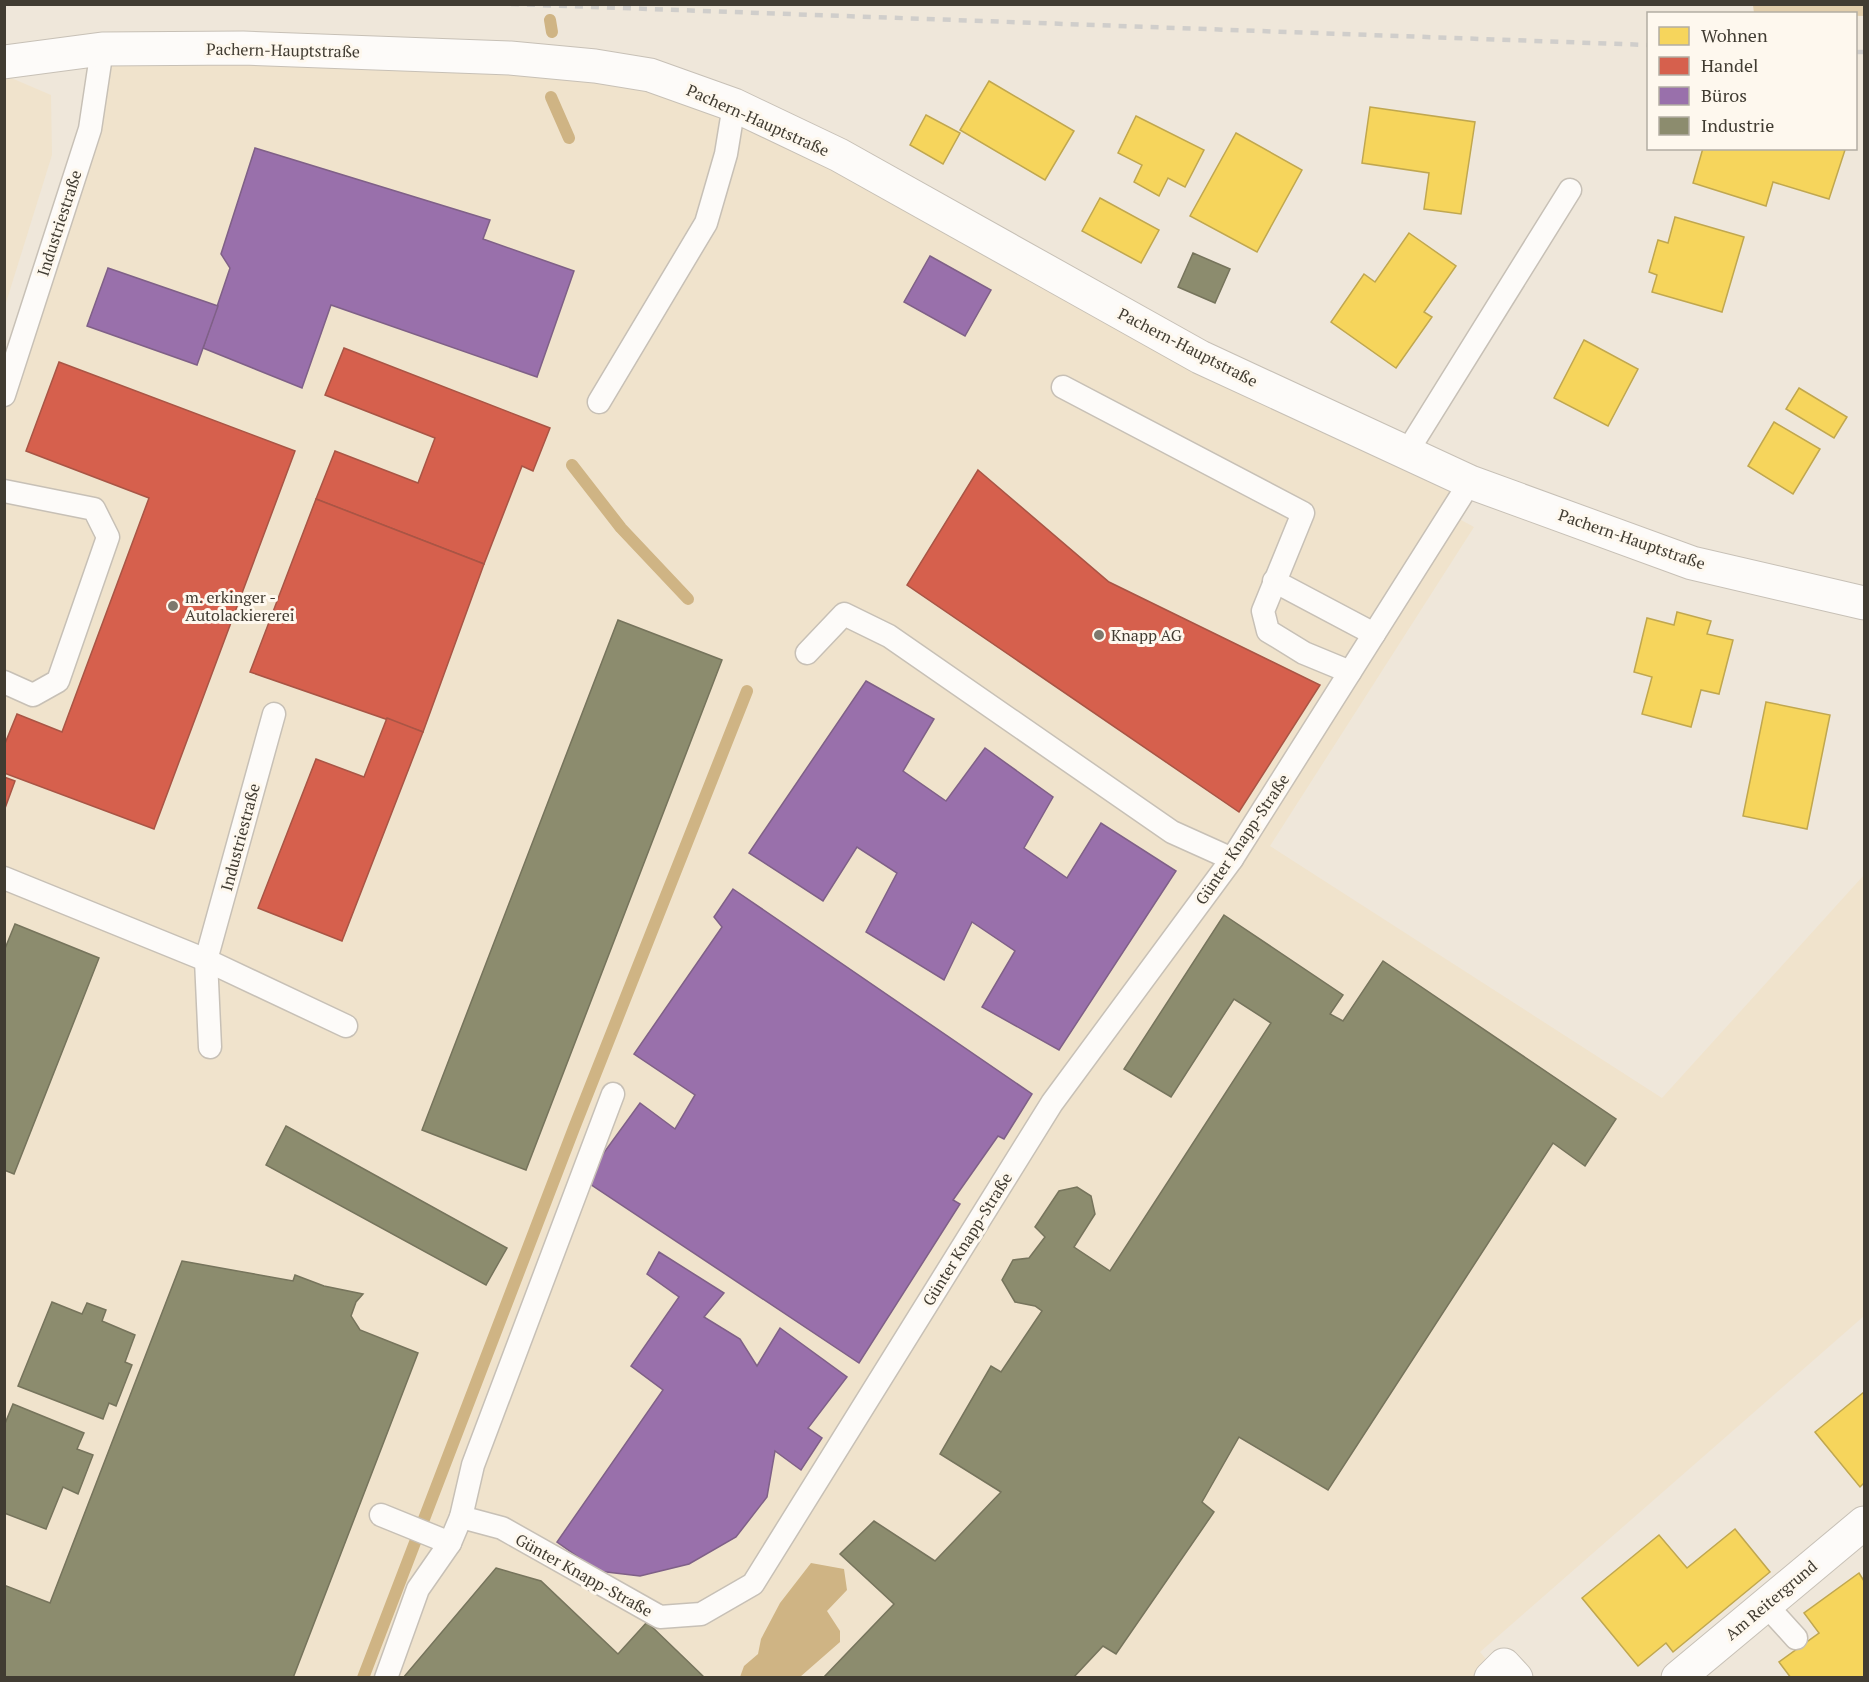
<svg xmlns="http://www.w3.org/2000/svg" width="1869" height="1682" viewBox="0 0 1869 1682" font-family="'PT Serif',serif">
	<rect width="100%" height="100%" fill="#efe7da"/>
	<g fill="#f0e3cc">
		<path d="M 102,49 L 650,75 L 1470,482 L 1450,514 L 1474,527 L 1270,846 L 1662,1098 L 1864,875 L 1864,1316 L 1480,1652 L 1501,1677 L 5,1678 L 5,374 Z"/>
		<path d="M 9,77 L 51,95 L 52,155 L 5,306 L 4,79 Z"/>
	</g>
	<path fill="#e2ceab" d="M 1753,5 L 1864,5 L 1864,16 L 1754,13 Z"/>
	<path fill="#cfb484" d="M 811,1563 L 844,1569 L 847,1590 L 827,1611 L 840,1631 L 840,1642 L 800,1677 L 740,1677 L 744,1666 L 758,1654 L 761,1639 L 780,1603 Z"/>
	<g fill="#f6d55c" stroke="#c0a74f" stroke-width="1.5">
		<path d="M 989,81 L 1074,131 L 1045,180 L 960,130 Z"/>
		<path d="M 1370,107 L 1475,122 L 1461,214 L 1424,209 L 1429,173 L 1362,163 Z"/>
		<path d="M 926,115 L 960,133 L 943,164 L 910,145 Z"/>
		<path d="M 1136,116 L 1204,150 L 1185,187 L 1168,178 L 1159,196 L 1134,182 L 1142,165 L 1118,153 Z"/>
		<path d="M 1236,133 L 1302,170 L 1257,252 L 1190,216 Z"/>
		<path d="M 1703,148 L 1841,148 L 1845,150 L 1829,199 L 1773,182 L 1766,206 L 1693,183 Z"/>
		<path d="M 1100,198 L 1159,230 L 1141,263 L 1082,231 Z"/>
		<path d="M 1675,217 L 1744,237 L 1722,312 L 1652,292 L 1657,275 L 1649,272 L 1658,240 L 1668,243 Z"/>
		<path d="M 1409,233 L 1456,266 L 1424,312 L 1432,317 L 1396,368 L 1331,322 L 1364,274 L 1375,282 Z"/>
		<path d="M 1584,340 L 1638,369 L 1608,426 L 1554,398 Z"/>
		<path d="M 1799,388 L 1847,417 L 1834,438 L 1786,409 Z"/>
		<path d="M 1774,422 L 1820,449 L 1793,494 L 1748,466 Z"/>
		<path d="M 1677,612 L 1711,621 L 1707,634 L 1733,640 L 1719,694 L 1701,690 L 1691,727 L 1642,714 L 1652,677 L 1634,672 L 1647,618 L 1674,625 Z"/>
		<path d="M 1766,702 L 1830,715 L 1807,829 L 1743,816 Z"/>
		<path d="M 1864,1392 L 1864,1483 L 1860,1487 L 1815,1432 Z"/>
		<path d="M 1735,1529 L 1770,1572 L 1673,1652 L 1666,1643 L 1638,1666 L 1582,1598 L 1659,1535 L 1687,1568 Z"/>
		<path d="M 1859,1573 L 1864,1581 L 1864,1678 L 1791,1678 L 1779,1662 L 1819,1633 L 1804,1613 Z"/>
	</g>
	<g fill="#d6604d" stroke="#a95545" stroke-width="1.5">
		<path d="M 344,348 L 550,428 L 533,471 L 522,466 L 484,564 L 316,499 L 335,451 L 418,483 L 435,438 L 325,395 Z"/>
		<path d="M 59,362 L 295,451 L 154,829 L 4,773 L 4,746 L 17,714 L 62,732 L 149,498 L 26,451 Z"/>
		<path d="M 978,470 L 1109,582 L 1320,685 L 1239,812 L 907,585 Z"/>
		<path d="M 316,499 L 484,564 L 423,732 L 250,672 Z"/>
		<path d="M 387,718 L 423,732 L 342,941 L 258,908 L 316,759 L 364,777 Z"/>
		<path d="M 4,777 L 15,781 L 4,811 Z"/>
	</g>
	<g fill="#9970ab" stroke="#7f6087" stroke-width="1.5">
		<path d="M 255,148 L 490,220 L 483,239 L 574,271 L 537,377 L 331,305 L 302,388 L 203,348 L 230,268 L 221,254 Z"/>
		<path d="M 930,256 L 991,290 L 965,336 L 904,302 Z"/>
		<path d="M 108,268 L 218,306 L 197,365 L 87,326 Z"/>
		<path d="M 866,681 L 934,719 L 903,771 L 946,801 L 985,748 L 1053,797 L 1024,848 L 1067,878 L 1101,823 L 1176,871 L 1059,1050 L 982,1007 L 1015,951 L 972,922 L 944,980 L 866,932 L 897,873 L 857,847 L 823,901 L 749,853 Z"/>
		<path d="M 733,889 L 1032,1094 L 1004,1139 L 998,1136 L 953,1200 L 960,1204 L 859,1363 L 584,1180 L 640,1103 L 675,1129 L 695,1095 L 634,1054 L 722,927 L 714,917 Z"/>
		<path d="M 659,1252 L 724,1293 L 704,1317 L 740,1339 L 757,1366 L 780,1328 L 847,1377 L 808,1428 L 822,1438 L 801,1470 L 775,1451 L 767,1497 L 736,1537 L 689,1564 L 640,1576 L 598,1571 L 557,1542 L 663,1390 L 631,1366 L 679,1297 L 647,1274 Z"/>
	</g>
	<g fill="#8c8c6e" stroke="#76745c" stroke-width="1.5">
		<path d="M 1193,253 L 1230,269 L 1215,303 L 1178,287 Z"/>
		<path d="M 618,620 L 722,660 L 526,1170 L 422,1130 Z"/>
		<path d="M 1224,915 L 1343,995 L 1330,1014 L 1343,1021 L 1383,961 L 1616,1119 L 1585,1166 L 1553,1143 L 1328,1490 L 1239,1437 L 1202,1502 L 1214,1512 L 1116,1654 L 1103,1646 L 1073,1678 L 823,1678 L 894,1604 L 840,1554 L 874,1521 L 935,1561 L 1001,1492 L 940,1454 L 991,1366 L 1001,1372 L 1042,1311 L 1035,1306 L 1015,1302 L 1002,1280 L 1013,1260 L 1029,1258 L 1045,1237 L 1035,1227 L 1059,1191 L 1077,1187 L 1091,1196 L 1095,1214 L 1074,1247 L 1110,1271 L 1271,1023 L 1234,999 L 1171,1097 L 1124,1069 Z"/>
		<path d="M 15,924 L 99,958 L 14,1174 L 4,1170 L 4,951 Z"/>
		<path d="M 286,1126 L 507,1248 L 486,1285 L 266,1165 Z"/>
		<path d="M 182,1261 L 293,1281 L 295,1275 L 324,1286 L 363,1294 L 356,1302 L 351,1316 L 360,1330 L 418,1353 L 293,1678 L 4,1678 L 4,1585 L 50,1603 Z"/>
		<path d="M 52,1302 L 82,1314 L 87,1303 L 106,1310 L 102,1321 L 135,1335 L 125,1362 L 132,1365 L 116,1406 L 109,1403 L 103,1419 L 18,1386 Z"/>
		<path d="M 13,1404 L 84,1433 L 77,1449 L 93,1455 L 78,1494 L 63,1487 L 46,1529 L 4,1513 L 4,1426 Z"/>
		<path d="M 496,1568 L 541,1581 L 618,1654 L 647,1622 L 705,1678 L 403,1678 Z"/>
	</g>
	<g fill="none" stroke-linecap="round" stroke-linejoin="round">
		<g stroke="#cfb484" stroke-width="12">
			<path d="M 550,20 L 552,32"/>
			<path d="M 551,97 L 569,138"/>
			<path d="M 572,465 L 621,528 L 688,599"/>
			<path d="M 363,1678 L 574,1128 L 747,691"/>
		</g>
		<defs>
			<g id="lane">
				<path d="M 1063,387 L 1303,513 L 1263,611 L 1268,631 L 1304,653 L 1350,672"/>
				<path d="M 4,395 L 90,129 L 102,49"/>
				<path d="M 599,402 L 706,223 L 726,154 L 734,105"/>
				<path d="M 1407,452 L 1570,190"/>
				<path d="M 4,491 L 94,509 L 108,537 L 58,681 L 33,695 L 4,682"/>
				<path d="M 1274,581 L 1374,634"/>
				<path d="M 807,653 L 844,614 L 889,636 L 1172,832 L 1232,859"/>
				<path d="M 4,878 L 206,960 L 346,1026"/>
				<path d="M 210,1047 L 206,960 L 274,714"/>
				<path d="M 381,1515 L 450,1543"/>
				<path d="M 461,1517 L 473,1465 L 613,1094"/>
				<path d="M 1766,1605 L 1796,1638"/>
				<path d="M 386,1678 L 418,1589 L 450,1543 L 461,1517 L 502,1528 L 660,1617 L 701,1614 L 753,1584 L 1052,1103 L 1232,859 L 1470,482"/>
			</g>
			<g id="street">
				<path d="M 1491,1678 L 1504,1665 L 1516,1678"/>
				<path d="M 1678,1678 L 1864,1523"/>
			</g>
			<path id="secondary" d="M 4,62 L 102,49 L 243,48 L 510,58 L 595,66 L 650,75 L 734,105 L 839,155 L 1200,357 L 1470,482 L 1692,563 L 1864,603"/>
		</defs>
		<use href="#lane" stroke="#c7c0b6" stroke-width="25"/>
		<use href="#street" stroke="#c7c0b6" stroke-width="35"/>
		<use href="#secondary" stroke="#c7c0b6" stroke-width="35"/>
		<use href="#lane" stroke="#fdfbf9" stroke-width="22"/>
		<use href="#street" stroke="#fdfbf9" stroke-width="33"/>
		<use href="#secondary" stroke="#fdfbf9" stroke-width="33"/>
		<g stroke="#d0cecb" stroke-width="4.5" stroke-dasharray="8 8" stroke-linecap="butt">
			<path d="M 511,4 L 1648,45"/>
			<path d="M 1856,52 L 1864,52"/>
		</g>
	</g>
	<g fill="#7e786d" stroke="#fef8ee" stroke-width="2">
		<circle cx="173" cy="606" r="6"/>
		<circle cx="1099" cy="635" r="6"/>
	</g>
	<g text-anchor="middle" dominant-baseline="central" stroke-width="6" stroke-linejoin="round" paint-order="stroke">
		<g font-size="16" fill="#413c32" stroke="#fef8ee">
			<text transform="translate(283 50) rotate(1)">Pachern-Hauptstraße</text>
			<text transform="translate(758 120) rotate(24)">Pachern-Hauptstraße</text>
			<text transform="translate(59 223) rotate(-72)">Industriestraße</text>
			<text transform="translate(1188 347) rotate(27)">Pachern-Hauptstraße</text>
			<text transform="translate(1632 539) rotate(19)">Pachern-Hauptstraße</text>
			<text transform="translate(240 837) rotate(-75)">Industriestraße</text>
			<text transform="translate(1242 839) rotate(-56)">Günter Knapp-Straße</text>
			<text transform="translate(967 1239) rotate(-58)">Günter Knapp-Straße</text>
			<text transform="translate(584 1575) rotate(29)">Günter Knapp-Straße</text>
			<text transform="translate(1771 1600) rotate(-40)">Am Reitergrund</text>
		</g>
		<g font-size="16" fill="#413c32" stroke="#fef8ee" text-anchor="start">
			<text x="185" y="597">m. erkinger -<tspan x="185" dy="18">Autolackiererei</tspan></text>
			<text x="1111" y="635">Knapp AG</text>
		</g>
	</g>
	<rect width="1869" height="1682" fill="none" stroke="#413c32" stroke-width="12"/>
	<rect x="1647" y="12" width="210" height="138" fill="#fef8ee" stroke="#b2ada3" stroke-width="1.5"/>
	<rect x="1659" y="27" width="30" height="18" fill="#f6d55c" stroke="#b2ada3" stroke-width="1.5"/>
	<text x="1701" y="42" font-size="18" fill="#413c32">Wohnen</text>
	<rect x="1659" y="57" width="30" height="18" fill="#d6604d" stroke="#b2ada3" stroke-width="1.5"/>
	<text x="1701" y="72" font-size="18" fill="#413c32">Handel</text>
	<rect x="1659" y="87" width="30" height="18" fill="#9970ab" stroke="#b2ada3" stroke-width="1.5"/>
	<text x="1701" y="102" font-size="18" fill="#413c32">Büros</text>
	<rect x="1659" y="117" width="30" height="18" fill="#8c8c6e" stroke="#b2ada3" stroke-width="1.5"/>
	<text x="1701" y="132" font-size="18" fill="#413c32">Industrie</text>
</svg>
